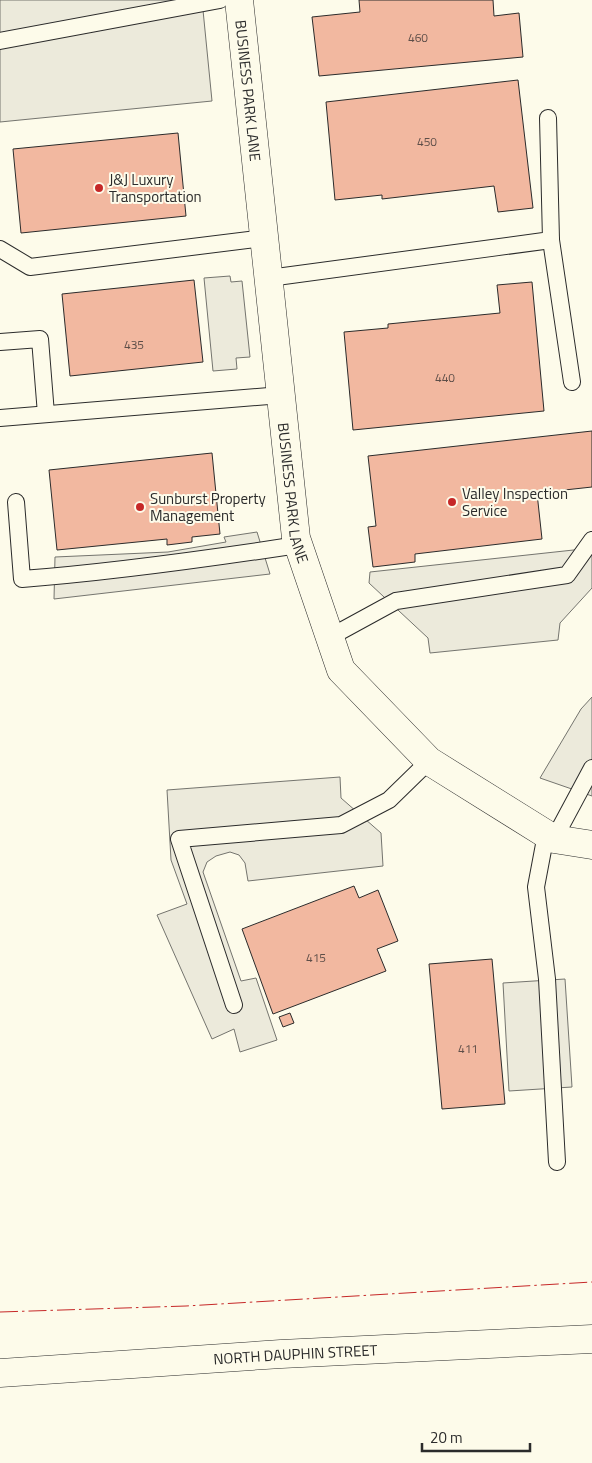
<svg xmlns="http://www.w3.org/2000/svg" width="592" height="1463" viewBox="0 0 592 1463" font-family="'Titillium Web',sans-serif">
	<rect width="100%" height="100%" fill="#fdfbea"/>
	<g fill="#eceadb" stroke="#74746e">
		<path d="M 0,0 L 202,0 L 212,101 L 0,122 Z"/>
		<path d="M 230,276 L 231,282 L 242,281 L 250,357 L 236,358 L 237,369 L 213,371 L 204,278 Z"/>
		<path d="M 257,532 L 270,574 L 54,599 L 55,557 L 168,552 L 226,542 L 224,537 Z"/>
		<path d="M 592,548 L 592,588 L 560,623 L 558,640 L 430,653 L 428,638 L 369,583 L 370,572 Z"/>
		<path d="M 592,697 L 592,796 L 540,778 L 581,709 Z"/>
		<path d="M 340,777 L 341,798 L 381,833 L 383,866 L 248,881 L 245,863 L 239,855 L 230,852 L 216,856 L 207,862 L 203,872 L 241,981 L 256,978 L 277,1040 L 240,1052 L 234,1029 L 212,1039 L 157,915 L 187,904 L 171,860 L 167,790 Z"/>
		<path d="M 565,979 L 572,1087 L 509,1091 L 503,983 Z"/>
	</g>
	<g fill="#f2b8a0" stroke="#2b2b2b">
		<path d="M 359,0 L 493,0 L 494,16 L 519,13 L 523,57 L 319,76 L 312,17 L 360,12 Z"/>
		<path d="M 518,80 L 533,208 L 498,212 L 494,186 L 382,199 L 382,195 L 335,200 L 326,102 Z"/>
		<path d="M 178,133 L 186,216 L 21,233 L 13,149 Z"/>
		<path d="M 194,280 L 203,362 L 70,376 L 62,294 Z"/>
		<path d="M 532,282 L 544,411 L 353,430 L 344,332 L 388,328 L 388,324 L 500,313 L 497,285 Z"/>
		<path d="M 592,431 L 592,487 L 537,493 L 542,539 L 415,554 L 415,562 L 373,567 L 368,527 L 376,526 L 368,456 Z"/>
		<path d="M 212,453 L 220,534 L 192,537 L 192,542 L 167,545 L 167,539 L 57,550 L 49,470 Z"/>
		<path d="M 354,886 L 359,898 L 378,890 L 398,941 L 377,949 L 386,971 L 273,1014 L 242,929 Z"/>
		<path d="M 492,959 L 505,1104 L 442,1109 L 429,964 Z"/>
		<path d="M 290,1013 L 294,1023 L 283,1027 L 279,1017 Z"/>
	</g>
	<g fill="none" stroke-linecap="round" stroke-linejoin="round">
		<defs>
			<g id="service">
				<path d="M 0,41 L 220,0"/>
				<path d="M 551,240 L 572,382"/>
				<path d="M 0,249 L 30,267 L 264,238"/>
				<path d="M 269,278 L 551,240 L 548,118"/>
				<path d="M 0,342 L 40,339 L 46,414"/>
				<path d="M 0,418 L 281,395"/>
				<path d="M 16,502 L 22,579 C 114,572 206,559 298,545"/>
				<path d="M 330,637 L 396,601 L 567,575 L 592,540"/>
				<path d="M 546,834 L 536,887 L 547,979 L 557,1162"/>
				<path d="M 554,839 L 592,768"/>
				<path d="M 234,1005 L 179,839 L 341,825 L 389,800 L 429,761"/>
			</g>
			<g id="minor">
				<path id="s1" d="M 239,0 L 296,538 L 341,670 L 429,761 L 554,839 L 592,845"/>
			</g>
			<g id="tertiary">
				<path id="s2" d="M 0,1373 L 281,1354 L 592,1339"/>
			</g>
		</defs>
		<use href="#service" stroke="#2b2b2b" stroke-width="18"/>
		<use href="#minor" stroke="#2b2b2b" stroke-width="29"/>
		<use href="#tertiary" stroke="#2b2b2b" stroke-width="29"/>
		<use href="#service" stroke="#fdfbea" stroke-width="16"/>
		<use href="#minor" stroke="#fdfbea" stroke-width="28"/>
		<use href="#tertiary" stroke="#fdfbea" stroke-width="28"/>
		<path stroke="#c62828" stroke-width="1" stroke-dasharray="18 4 2.5 4" stroke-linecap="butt" d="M 0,1312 L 186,1306 L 592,1282"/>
	</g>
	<g fill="#c62828" stroke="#fdfbea" stroke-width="2">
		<circle cx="99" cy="188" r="5"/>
		<circle cx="452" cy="502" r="5"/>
		<circle cx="140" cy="507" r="5"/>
	</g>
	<g text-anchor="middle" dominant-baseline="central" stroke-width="4" stroke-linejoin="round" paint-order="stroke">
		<g font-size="12" fill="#5d4e48">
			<text x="418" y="37">460</text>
			<text x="427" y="141">450</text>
			<text x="134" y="344">435</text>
			<text x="445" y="377">440</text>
			<text x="316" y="957">415</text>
			<text x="468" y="1048">411</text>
		</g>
		<g font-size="15" fill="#2b2b2b" stroke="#fdfbea">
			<text stroke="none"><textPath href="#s1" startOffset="91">BUSINESS PARK LANE</textPath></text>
			<text stroke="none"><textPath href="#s1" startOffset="496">BUSINESS PARK LANE</textPath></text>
			<text stroke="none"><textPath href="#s2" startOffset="296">NORTH DAUPHIN STREET</textPath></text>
		</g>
		<g font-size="15" fill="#2b2b2b" stroke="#fdfbea" text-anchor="start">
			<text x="109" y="179">J&amp;J Luxury<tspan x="109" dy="17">Transportation</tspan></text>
			<text x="462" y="493">Valley Inspection<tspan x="462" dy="17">Service</tspan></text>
			<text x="150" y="498">Sunburst Property<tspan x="150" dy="17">Management</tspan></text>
		</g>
	</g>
	<path d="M422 1443v8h108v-8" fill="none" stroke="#2b2b2b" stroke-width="2.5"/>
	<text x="430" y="1443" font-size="15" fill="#2b2b2b" stroke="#fdfbea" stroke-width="4" paint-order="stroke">20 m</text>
</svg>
